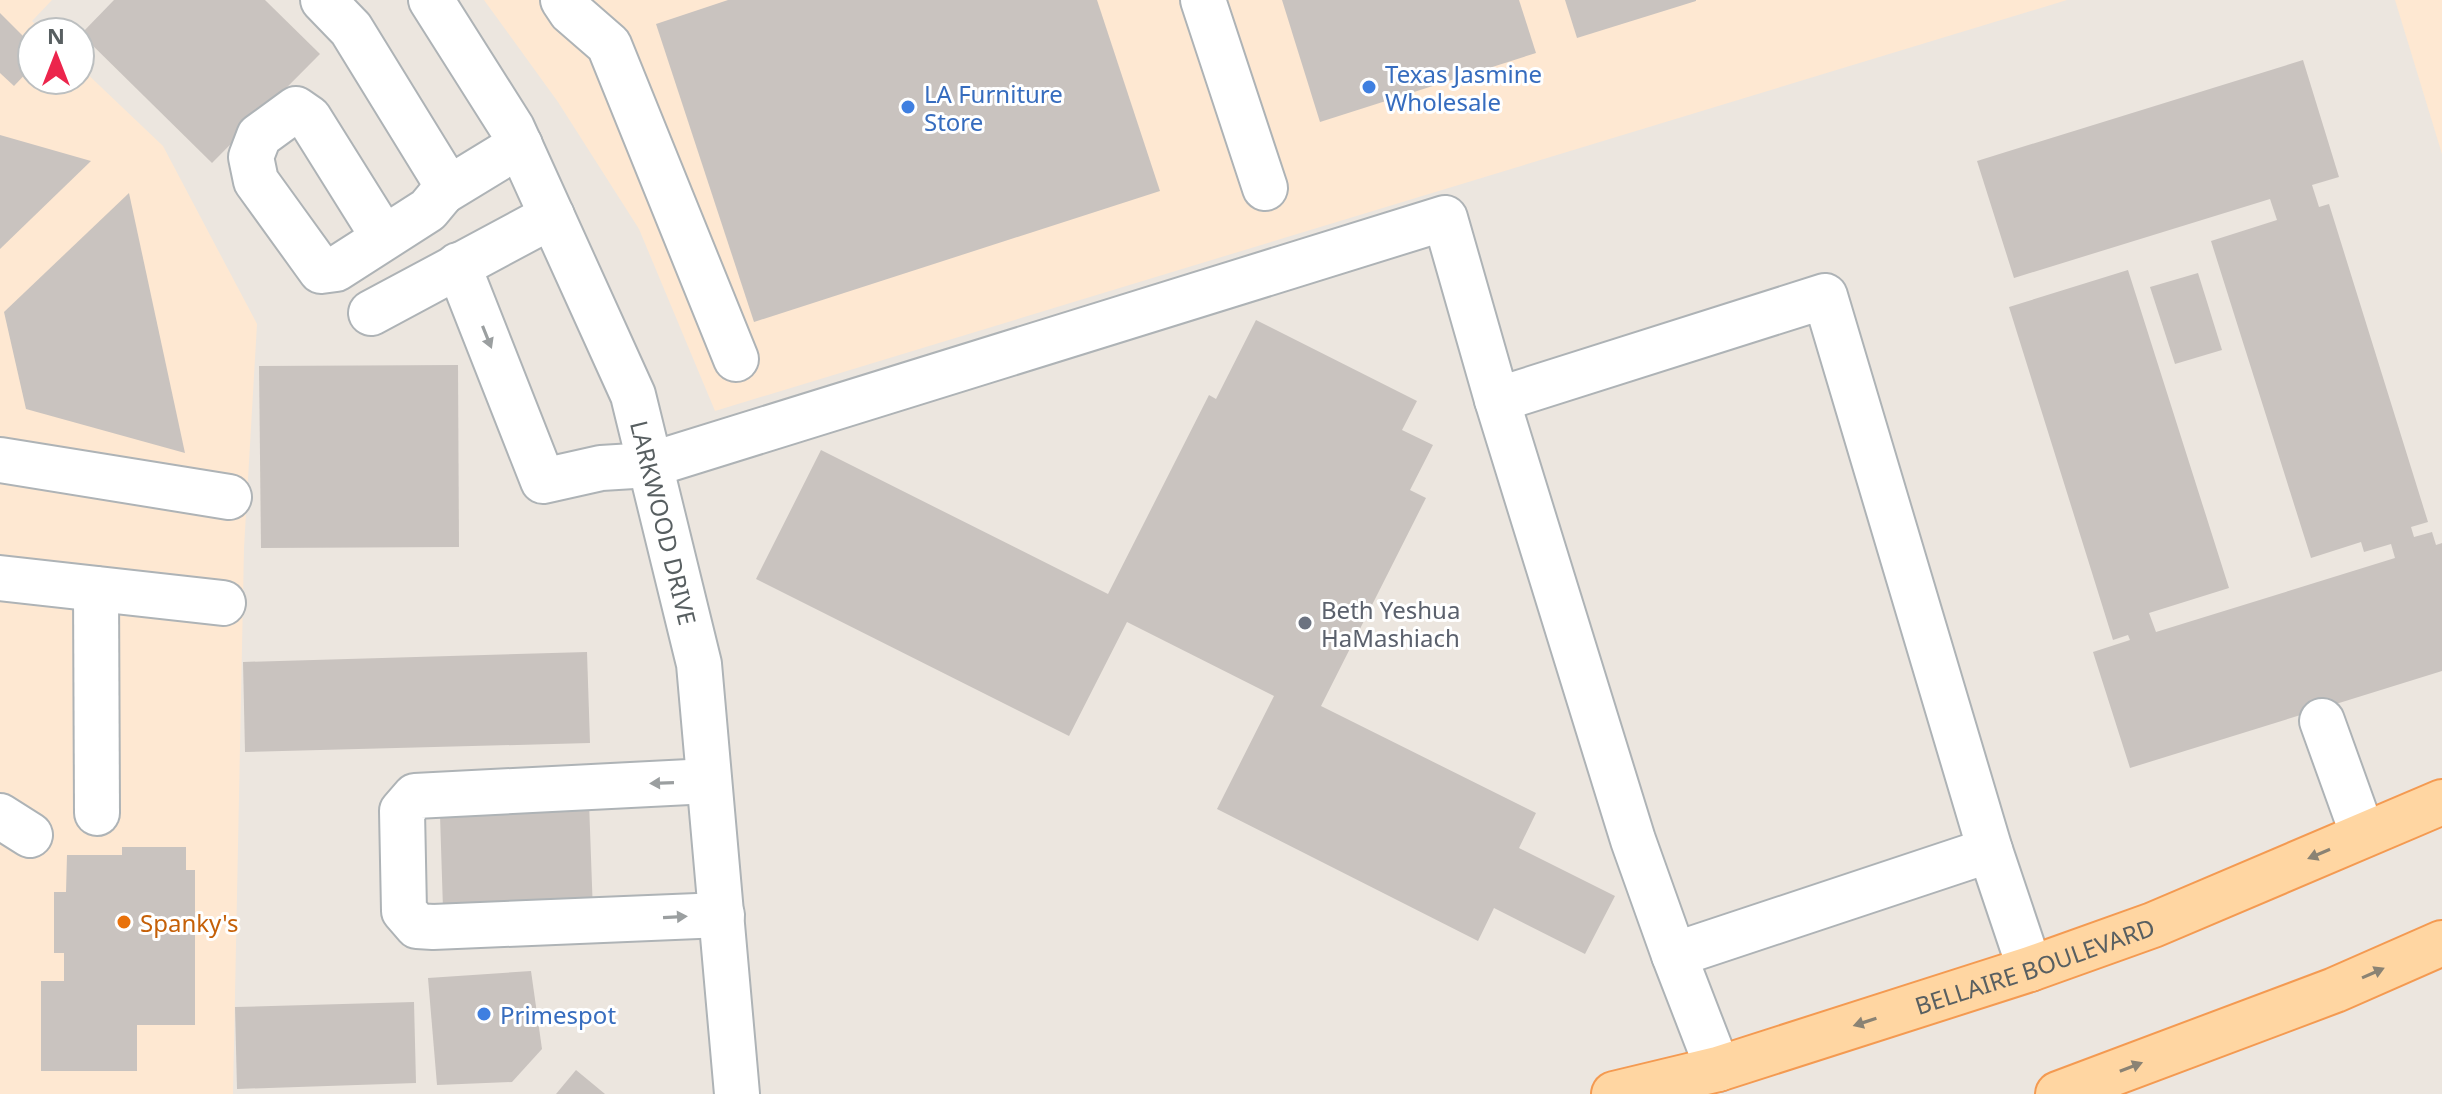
<svg xmlns="http://www.w3.org/2000/svg" width="2442" height="1094" viewBox="0 0 2442 1094" font-family="'Noto Sans',sans-serif">
	<rect width="100%" height="100%" fill="#ece6df"/>
	<g fill="#fee8d2">
		<path d="M 0,0 L 52,0 L 32,21 L 43,32 L 32,32 L 32,80 L 80,80 L 80,67 L 163,146 L 257,324 L 244,548 L 233,1094 L 0,1094 Z"/>
		<path d="M 484,0 L 2067,0 L 715,411 L 639,229 L 558,102 Z"/>
		<path d="M 2395,0 L 2442,0 L 2442,154 Z"/>
	</g>
	<g fill="#c9c3bf">
		<path d="M 114,0 L 265,0 L 320,54 L 212,163 L 81,34 Z"/>
		<path d="M 728,0 L 1097,0 L 1160,191 L 754,322 L 656,24 Z"/>
		<path d="M 1282,0 L 1519,0 L 1536,53 L 1320,122 Z"/>
		<path d="M 1565,0 L 1696,0 L 1696,1 L 1577,38 Z"/>
		<path d="M 0,13 L 32,45 L 32,67 L 14,86 L 0,73 Z"/>
		<path d="M 2303,60 L 2339,177 L 2312,185 L 2319,207 L 2329,204 L 2428,522 L 2411,527 L 2414,537 L 2432,532 L 2436,545 L 2442,543 L 2442,671 L 2130,768 L 2093,652 L 2130,640 L 2128,635 L 2113,640 L 2009,307 L 2128,270 L 2229,588 L 2149,613 L 2156,632 L 2395,558 L 2391,544 L 2364,552 L 2361,542 L 2311,558 L 2211,241 L 2277,220 L 2270,199 L 2014,278 L 1977,161 Z"/>
		<path d="M 0,135 L 91,161 L 0,249 Z"/>
		<path d="M 129,193 L 185,453 L 26,409 L 4,312 Z"/>
		<path d="M 2198,273 L 2222,350 L 2175,364 L 2150,287 Z"/>
		<path d="M 1256,320 L 1417,401 L 1402,430 L 1433,445 L 1410,490 L 1426,498 L 1321,706 L 1536,813 L 1519,848 L 1615,896 L 1585,954 L 1494,908 L 1478,941 L 1217,809 L 1274,696 L 1127,622 L 1069,736 L 756,579 L 821,450 L 1108,594 L 1209,395 L 1216,399 Z"/>
		<path d="M 458,365 L 459,547 L 261,548 L 259,366 Z"/>
		<path d="M 587,652 L 590,743 L 245,752 L 243,662 Z"/>
		<path d="M 589,802 L 593,913 L 443,909 L 440,815 L 540,812 L 540,804 Z"/>
		<path d="M 122,847 L 186,847 L 186,870 L 195,870 L 195,1025 L 137,1025 L 137,1071 L 41,1071 L 41,981 L 64,981 L 64,953 L 54,953 L 54,892 L 66,892 L 67,855 L 122,855 Z"/>
		<path d="M 531,971 L 542,1049 L 512,1082 L 437,1085 L 428,978 Z"/>
		<path d="M 414,1002 L 416,1083 L 237,1089 L 235,1007 Z"/>
		<path d="M 576,1070 L 605,1094 L 556,1094 Z"/>
	</g>
	<g fill="none" stroke-linecap="round" stroke-linejoin="round">
		<defs>
			<g id="minor">
				<path d="M 323,0 L 351,29 L 442,177 L 443,192 L 428,210 L 336,269 L 321,271 L 256,181 L 251,157 L 259,136 L 296,109 L 309,118 L 384,238"/>
				<path id="s1" d="M 431,0 L 512,128 L 633,395 L 699,664 L 737,1094"/>
				<path d="M 563,0 L 571,12 L 609,45 L 736,359"/>
				<path d="M 1203,0 L 1265,188"/>
				<path d="M 443,192 L 520,145"/>
				<path d="M 458,265 L 543,481 L 601,468 L 650,465 L 1445,218 L 1497,400 L 1633,840 L 1674,955 L 1718,1069"/>
				<path d="M 371,313 L 552,216"/>
				<path d="M 1497,400 L 1825,296 L 1990,850 L 2030,969"/>
				<path d="M 0,460 L 229,497"/>
				<path d="M 0,578 L 223,603"/>
				<path d="M 96,589 L 97,813"/>
				<path d="M 2322,721 L 2363,835"/>
				<path d="M 709,781 L 415,796 L 402,811 L 404,911 L 417,926 L 433,927 L 722,915"/>
				<path d="M 0,816 L 30,835"/>
				<path d="M 1674,955 L 1990,850"/>
			</g>
			<g id="major">
				<path id="s2" d="M 1614,1094 L 1718,1069 L 2030,969 L 2153,925 L 2442,802"/>
				<path d="M 2058,1094 L 2335,990 L 2442,943"/>
			</g>
		</defs>
		<use href="#minor" stroke="#aeb3b6" stroke-width="48"/>
		<use href="#major" stroke="#f49a51" stroke-width="48"/>
		<use href="#minor" stroke="#fff" stroke-width="44"/>
		<use href="#major" stroke="#ffd6a2" stroke-width="44"/>
	</g>
	<defs><path id="oneway-solid" d="M-6-.8H1V-3.2L6.5 0L1 3.2V.8H-6Z" transform="scale(2)"/></defs>
	<g fill="#9b9fa0">
		<use href="#oneway-solid" transform="translate(487 337) rotate(68)"/>
		<use href="#oneway-solid" transform="translate(662 783) rotate(178)"/>
		<use href="#oneway-solid" transform="translate(675 917) rotate(-3)"/>
	</g>
	<g fill="#8a8374">
		<use href="#oneway-solid" transform="translate(2319 854) rotate(157)"/>
		<use href="#oneway-solid" transform="translate(2373 973) rotate(-24)"/>
		<use href="#oneway-solid" transform="translate(1865 1022) rotate(162)"/>
		<use href="#oneway-solid" transform="translate(2131 1067) rotate(-21)"/>
	</g>
	<g fill="#3f7fe0" stroke="#fff" stroke-width="3">
		<circle cx="1369" cy="87" r="8"/>
		<circle cx="908" cy="107" r="8"/>
		<circle cx="484" cy="1014" r="8"/>
	</g>
	<circle fill="#6b7280" stroke="#fff" stroke-width="3" cx="1305" cy="623" r="8"/>
	<circle fill="#e8710a" stroke="#fff" stroke-width="3" cx="124" cy="922" r="8"/>
	<g text-anchor="middle" dominant-baseline="central" stroke-width="6" stroke-linejoin="round" paint-order="stroke">
		<g font-size="24" fill="#366cbe" stroke="#fff" text-anchor="start">
			<text x="1385" y="73">Texas Jasmine<tspan x="1385" dy="28">Wholesale</tspan></text>
			<text x="924" y="93">LA Furniture<tspan x="924" dy="28">Store</tspan></text>
			<text x="500" y="1014">Primespot</text>
		</g>
		<g font-size="24" fill="#585f61" stroke="#fff">
			<text stroke="none"><textPath href="#s1" startOffset="576">LARKWOOD DRIVE</textPath></text>
			<text stroke="none"><textPath href="#s2" startOffset="440">BELLAIRE BOULEVARD</textPath></text>
		</g>
		<g font-size="24" fill="#5b616d" stroke="#fff" text-anchor="start">
			<text x="1321" y="609">Beth Yeshua<tspan x="1321" dy="28">HaMashiach</tspan></text>
		</g>
		<g font-size="24" fill="#c56008" stroke="#fff" text-anchor="start">
			<text x="140" y="922">Spanky's</text>
		</g>
	</g>
	<g transform="translate(56 56)"><circle r="38" fill="#ffffff" stroke="#bcbfc0" stroke-width="2"/>
	<path d="M0-6L14 30L0 20L-14 30Z" fill="#ec254c"/>
	<text y="-12" font-size="22" font-weight="bold" text-anchor="middle" fill="#585f61">N</text>
	</g>
</svg>
